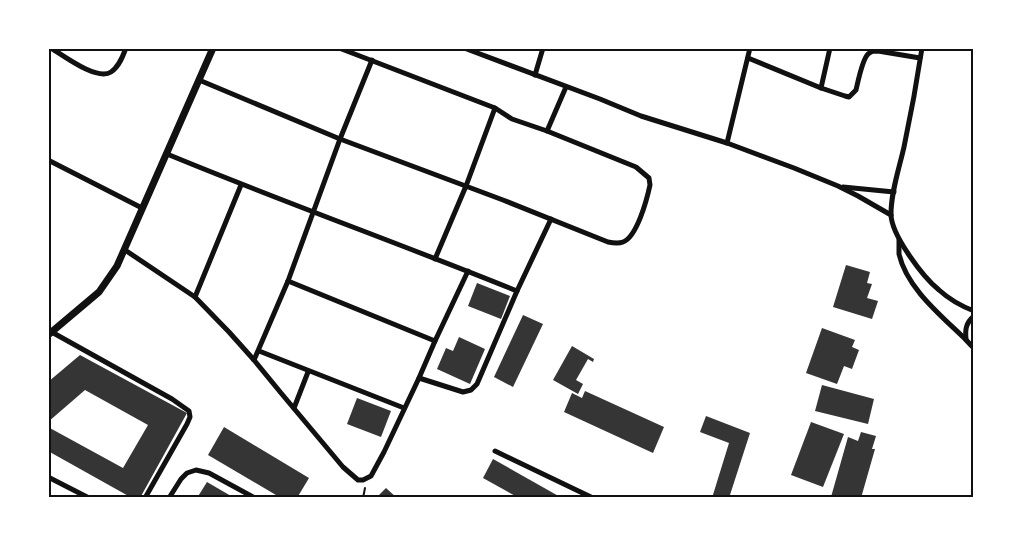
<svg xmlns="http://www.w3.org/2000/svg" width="1022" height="546" viewBox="0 0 1022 546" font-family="'PT Sans',sans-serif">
	<rect width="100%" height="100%" fill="#fff"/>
	<g fill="#353535">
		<path d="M 846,265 L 870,272 L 867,283 L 872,284 L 867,298 L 878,301 L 872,319 L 833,307 Z"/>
		<path d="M 477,283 L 510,296 L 501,319 L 468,306 Z"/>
		<path d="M 523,315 L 543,324 L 513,387 L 494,377 Z"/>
		<path d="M 822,328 L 855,340 L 852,347 L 859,350 L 852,369 L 844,366 L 837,384 L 806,373 Z"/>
		<path d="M 459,337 L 485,349 L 470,384 L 437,369 L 446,348 L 453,351 Z"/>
		<path d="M 572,346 L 594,359 L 593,362 L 588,359 L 576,380 L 583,384 L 578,394 L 553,380 Z"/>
		<path d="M 80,355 L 187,413 L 140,498 L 132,498 L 48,451 L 48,427 L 123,468 L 148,425 L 85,390 L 48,422 L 48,382 Z"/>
		<path d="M 822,385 L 874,399 L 868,424 L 815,411 Z"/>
		<path d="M 585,391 L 664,427 L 653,453 L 564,412 L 572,393 L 582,398 Z"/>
		<path d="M 357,398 L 391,411 L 381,437 L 347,424 Z"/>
		<path d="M 706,416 L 750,433 L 729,498 L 712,498 L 729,443 L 700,432 Z"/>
		<path d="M 811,422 L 844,434 L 823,487 L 791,475 Z"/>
		<path d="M 224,427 L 309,478 L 297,498 L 281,498 L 208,455 Z"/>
		<path d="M 861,432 L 876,436 L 872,449 L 875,449 L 861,498 L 831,497 L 848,437 L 858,441 Z"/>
		<path d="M 493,459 L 562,498 L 519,498 L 483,478 Z"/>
		<path d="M 207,482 L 231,496 L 230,498 L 197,498 Z"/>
		<path d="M 386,488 L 397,498 L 376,498 Z"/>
	</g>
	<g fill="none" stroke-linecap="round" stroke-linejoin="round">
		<path stroke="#111" stroke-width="2" d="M 363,498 L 365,488"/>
		<g stroke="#111" stroke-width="5">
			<path d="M 51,48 C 64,56 97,81 111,72 C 119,67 123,56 126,48"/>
			<path d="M 464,48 L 600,99 L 641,116 L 727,143 L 794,168 L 838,186 L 858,196 L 891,215"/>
			<path d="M 922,48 C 917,81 911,114 904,147 C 899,169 891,192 891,214 C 891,235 923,277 939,290 C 950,300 961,306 974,311"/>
			<path d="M 748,58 L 821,88 L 830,48"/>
			<path d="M 535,75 L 543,48"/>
			<path d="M 199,80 L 340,139 L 503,200 L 608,242 C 613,243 618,244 623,242 C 637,237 647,199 650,185 L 649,178 L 636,167 L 547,131 L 512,119 L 495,108 L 339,48"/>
			<path d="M 821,88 L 845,96 L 849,97 L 856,90 C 858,82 862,60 868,54 C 872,51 873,51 878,51 L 920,58"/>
			<path d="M 547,131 L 566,87"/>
			<path d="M 727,143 L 750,48"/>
			<path d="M 167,154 C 283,202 401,244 517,291"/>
			<path d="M 48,160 L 142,208"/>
			<path d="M 843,187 L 894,192"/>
			<path d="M 899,240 C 899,244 899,249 899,254 C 906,286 938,313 961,335 C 966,339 969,344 974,348"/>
			<path d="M 125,250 L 195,297 L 229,332 L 254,360 L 281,393 L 343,467 L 358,480 L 363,480 L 371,476 L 384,452 L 419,378 L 435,341 L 468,271"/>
			<path d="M 435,259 L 466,186 L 495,108"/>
			<path d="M 288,281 L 435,341"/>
			<path d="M 195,297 L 241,185"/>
			<path d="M 48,330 L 172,399 L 189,411 L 190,417 L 187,424 L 145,498"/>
			<path d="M 966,339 C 965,329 966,323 974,316"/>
			<path d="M 259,351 L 404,408"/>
			<path d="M 254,360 L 288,281 L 340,139 L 372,60"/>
			<path d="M 419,378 L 463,392 L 471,390 L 477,384 L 517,291 L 551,219"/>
			<path d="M 294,408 L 308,372"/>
			<path d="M 495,451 L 593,498"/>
			<path d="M 48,477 L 89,498"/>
			<path d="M 169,498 L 181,479 L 187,473 L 196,470 L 209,473 L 255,498"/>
		</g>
		<path stroke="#111" stroke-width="7" d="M 48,335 L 99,292 L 117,266 L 213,48"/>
	</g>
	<rect width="1022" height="546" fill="none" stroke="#ffffff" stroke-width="99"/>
	<rect x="50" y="50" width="922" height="446" fill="none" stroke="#111" stroke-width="2"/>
</svg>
